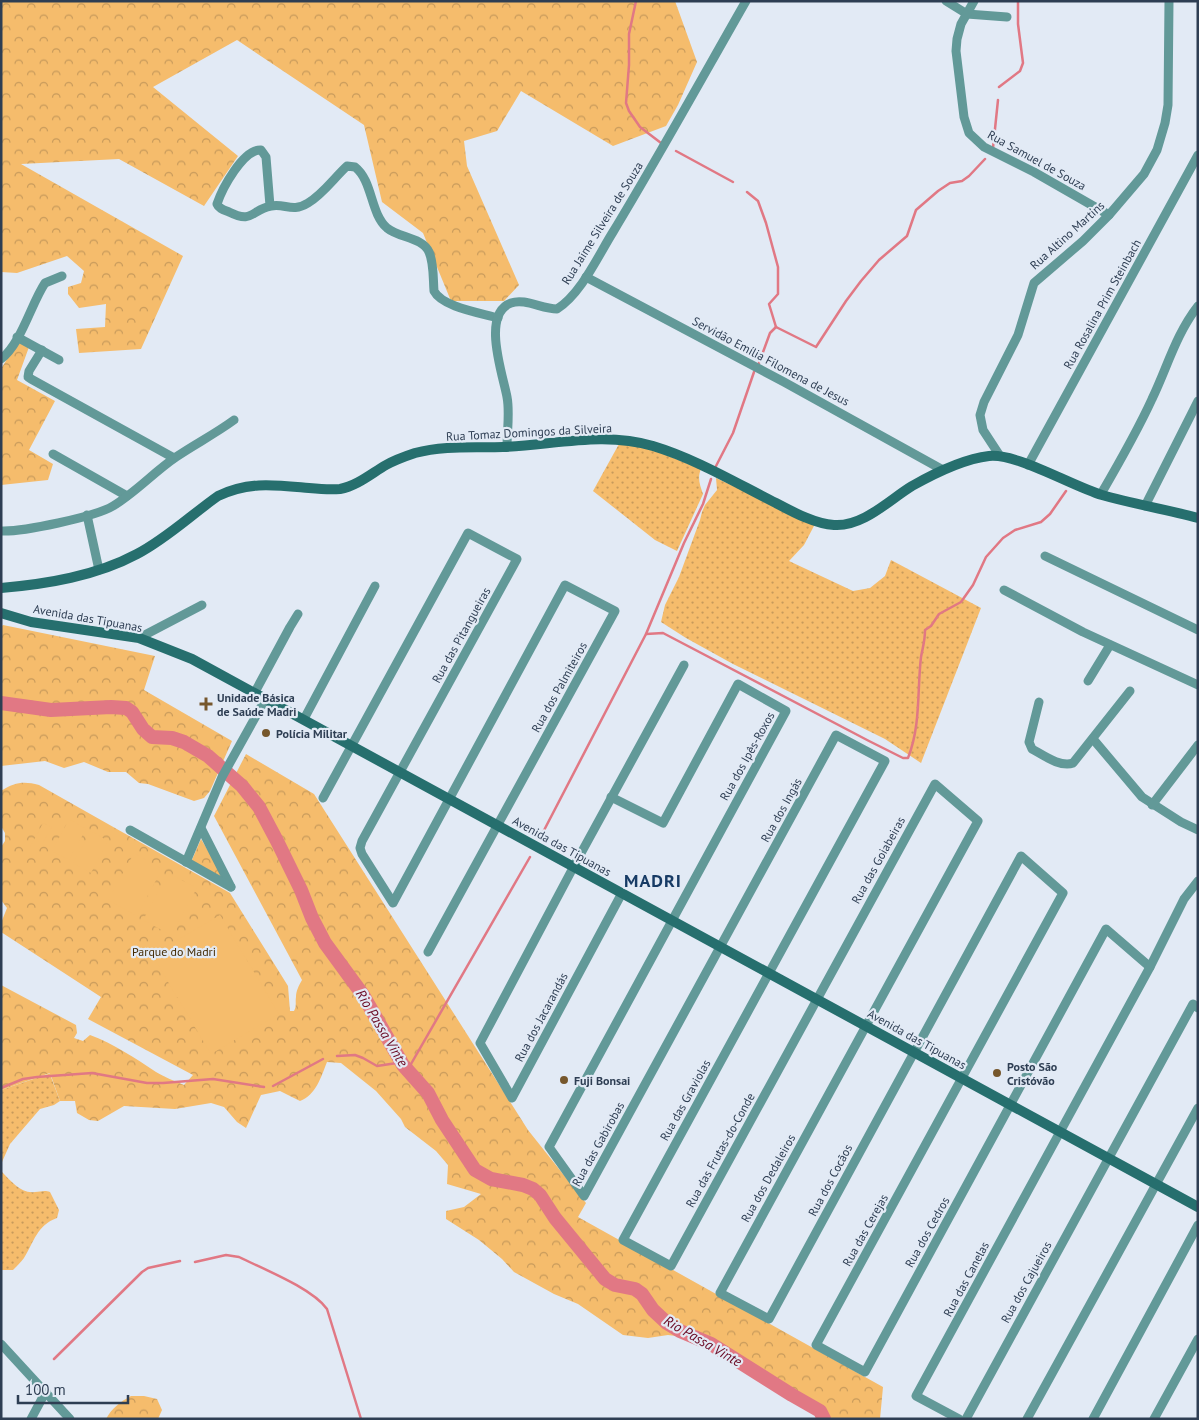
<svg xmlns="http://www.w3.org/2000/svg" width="1199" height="1420" viewBox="0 0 1199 1420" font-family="'PT Sans',sans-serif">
	<defs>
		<pattern id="grass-dots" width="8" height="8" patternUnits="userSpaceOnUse" patternTransform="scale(1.25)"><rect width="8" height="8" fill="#f5bc6c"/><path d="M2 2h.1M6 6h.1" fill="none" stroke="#c79a5b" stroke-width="1.8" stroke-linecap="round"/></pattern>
		<pattern id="forest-crowns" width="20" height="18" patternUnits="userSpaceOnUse" patternTransform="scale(1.25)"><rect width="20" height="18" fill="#f5bc6c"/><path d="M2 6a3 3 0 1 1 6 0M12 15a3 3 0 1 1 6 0" fill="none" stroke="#c79a5b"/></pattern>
	</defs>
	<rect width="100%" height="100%" fill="#e2eaf5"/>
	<g fill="url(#grass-dots)">
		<path d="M 619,444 L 646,447 L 701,469 C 697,478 700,485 703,494 L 677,551 L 655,540 L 593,491 Z"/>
		<path d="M 716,478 L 815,524 L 804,545 L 789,561 L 853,591 L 870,588 L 885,576 L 891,560 L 981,608 L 921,763 L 885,739 L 733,664 L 686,638 L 661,622 L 665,605 L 679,577 L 700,520 L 702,512 L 705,505 L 717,490 Z"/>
		<path d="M 51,1073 L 51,1077 L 60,1101 L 54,1105 L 40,1109 L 10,1144 L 2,1162 L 2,1172 C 11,1181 21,1194 35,1192 C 41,1192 44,1190 50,1192 L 59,1210 L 57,1218 C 37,1225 34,1242 24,1258 C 21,1262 17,1266 13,1270 L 1,1270 L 1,1090 Z"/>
	</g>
	<g fill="url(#forest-crowns)">
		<path d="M 1,1 L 675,1 L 697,62 L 678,105 L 666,126 L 613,146 L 521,91 L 497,131 L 464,141 L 467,166 L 519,285 L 504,301 L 451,301 L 423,233 L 382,202 L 364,125 L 237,40 L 153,87 L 238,156 L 204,206 L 119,159 L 21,164 L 183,256 L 141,349 L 79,353 L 76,329 L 105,327 L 106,304 L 79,308 L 68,294 L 68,287 L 81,283 L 84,271 L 67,256 L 17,273 L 1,272 Z"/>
		<path d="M 18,341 L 29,347 L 17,380 L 55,401 L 29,450 L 53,464 L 48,480 L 1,485 L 1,369 Z"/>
		<path d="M 3,625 L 155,656 L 144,690 L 232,741 L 210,791 L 204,798 L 194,801 L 148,784 L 139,783 L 126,772 L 108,772 L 84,762 L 64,768 L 45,761 L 1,766 L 1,627 Z"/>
		<path d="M 246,754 L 314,794 L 528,1130 L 586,1203 L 578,1217 L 883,1387 L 880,1419 L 818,1419 L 820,1411 L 684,1337 L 668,1335 L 648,1338 L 623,1335 L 578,1304 L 554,1294 L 514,1272 L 502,1259 L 479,1240 L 446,1219 L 446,1211 L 464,1207 L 481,1194 L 447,1184 L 448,1165 L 436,1151 L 405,1127 L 401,1119 L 376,1091 L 341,1063 L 327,1062 C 321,1077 316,1095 300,1101 L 280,1091 L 261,1095 L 246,1128 L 237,1122 L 224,1107 L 211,1103 L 175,1109 L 124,1106 L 98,1121 L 89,1120 L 77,1113 L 75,1101 L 60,1101 L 50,1073 L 1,1090 L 1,985 L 76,1025 L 77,1033 L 74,1038 L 83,1041 L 90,1035 C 114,1044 135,1058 156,1072 C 164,1077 175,1081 184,1085 L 193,1075 L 88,1019 L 101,997 L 1,932 L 1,923 L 7,908 L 1,900 L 1,847 L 5,841 L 5,833 L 1,826 L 1,791 C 15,782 24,781 39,785 L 230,893 L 288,986 L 290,1011 L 294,1011 C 297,1005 295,1003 296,997 C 296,991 299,985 302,980 L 214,816 Z"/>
		<path d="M 201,839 L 221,872 L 221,878 L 191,862 Z"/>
		<path d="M 131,1396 L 144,1396 L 157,1399 L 162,1410 L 158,1419 L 106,1419 C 112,1408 120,1402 131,1396 Z"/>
	</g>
	<g fill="#f5bc6c">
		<path d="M 69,819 L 86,829 L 69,860 L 52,851 Z"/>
		<path d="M 43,823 L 52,827 L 38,851 L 30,847 Z"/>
		<path d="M 91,831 L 108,841 L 91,873 L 73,863 Z"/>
		<path d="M 134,853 L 162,869 L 137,916 L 108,900 Z"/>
		<path d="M 168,873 L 197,888 L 171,935 L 143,920 Z"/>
		<path d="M 220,915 L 279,1014 L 211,1054 L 152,955 Z"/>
	</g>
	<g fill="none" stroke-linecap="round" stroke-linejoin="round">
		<g stroke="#e17884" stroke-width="2.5">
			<path d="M 636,1 L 629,34 L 629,65 L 626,103 L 629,111 L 640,127 L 661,143"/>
			<path d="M 999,87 L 1020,71 L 1023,63 L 1018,24 L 1018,1"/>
			<path d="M 993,148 L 998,100"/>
			<path d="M 676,151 L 733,182"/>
			<path d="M 747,192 L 758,201 L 766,223 L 778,267 L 778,294 L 769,304 L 776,327"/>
			<path d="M 776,327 L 816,347 L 846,301 L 861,281 L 879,260 L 907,236 L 916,210 L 938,191 L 950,183 L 962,181 L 969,176 L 985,159"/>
			<path d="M 759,363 L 770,333 L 776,327"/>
			<path d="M 715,468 L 733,433 L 754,372"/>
			<path d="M 646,634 L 663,633 L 869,741 L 903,758 L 908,758 C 921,725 917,691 921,657 C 923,646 925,641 925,630 L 931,626 L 939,614 L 961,602 L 973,585 L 986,557 L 1003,538 L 1015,530 L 1041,522 L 1050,514 L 1066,491"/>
			<path d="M 540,838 L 646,634 L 684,543 L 703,504 L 711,479"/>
			<path d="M 337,1056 L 355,1055 L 363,1058 L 377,1066 L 397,1063 L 403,1065"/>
			<path d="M 410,1073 L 411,1064 L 530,857"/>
			<path d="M 273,1086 L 323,1059"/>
			<path d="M 1,1088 L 23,1079 L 37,1077 L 92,1073 L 147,1083 L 163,1083 L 213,1079 L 264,1087"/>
			<path d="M 195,1262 L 226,1255 L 239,1257 C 263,1269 312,1288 327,1309 L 361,1419"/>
			<path d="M 54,1359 L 142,1272 L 148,1268 L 180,1261"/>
		</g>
		<path stroke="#e17884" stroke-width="14" d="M 1,703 L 51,710 L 111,707 L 126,708 L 132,712 L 143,729 L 152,737 L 172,738 L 184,742 L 208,756 L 242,786 L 259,807 L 277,841 L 301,890 L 312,918 L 325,943 L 363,995 L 403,1065 L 428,1093 L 442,1120 L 475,1170 L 491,1179 L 523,1185 L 533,1189 L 540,1195 L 555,1218 L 605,1279 L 615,1285 L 635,1289 L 642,1294 L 653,1310 L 667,1323 L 680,1331 L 711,1344 L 792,1395 L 820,1411 L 824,1419"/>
		<g stroke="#629998" stroke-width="9">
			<path d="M 946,1 L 967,14 L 1007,17"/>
			<path d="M 974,1 L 961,24 L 957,39 L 956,51 L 964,117 L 969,133 L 984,147 L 1034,172 L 1109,215"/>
			<path d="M 270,206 L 266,157 L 261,150 C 243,149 222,189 217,204 C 219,209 224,210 229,212 C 253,224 251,210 271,206 C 285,203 292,213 308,203 C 323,194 334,178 347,166 L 355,167 C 373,181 370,213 387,228 C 399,238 422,237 429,252 C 434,263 433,279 434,291 C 442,307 481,313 498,318"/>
			<path d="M 586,277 L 784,382 L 943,470"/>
			<path d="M 17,337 L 59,360"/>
			<path d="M 42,350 L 29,371 L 28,377 L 31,379 L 174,458"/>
			<path d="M 1,359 C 21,344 31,304 45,283 L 62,276"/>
			<path d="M 507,447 C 507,431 510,412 507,397 C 503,375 481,314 511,303 C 525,298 542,309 557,309 C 581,294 598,256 613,232 C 659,156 702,78 746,1"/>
			<path d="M 53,454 L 127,496"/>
			<path d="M 1000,456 L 983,430 L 980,415 L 984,402 L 1018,335 L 1034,283 L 1083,241 L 1109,215 L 1144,174 L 1157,150 L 1165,123 L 1168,105 L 1169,1"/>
			<path d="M 1028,465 L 1198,155"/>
			<path d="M 1101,494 C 1119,463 1137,432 1152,399 C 1167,368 1176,334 1198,306"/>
			<path d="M 1145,506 L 1198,401"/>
			<path d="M 87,515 L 99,570"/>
			<path d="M 1,531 C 22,532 95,517 113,506 C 136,492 154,472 176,457 C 195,444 215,434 234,420"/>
			<path d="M 1045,556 L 1198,630"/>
			<path d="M 1004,590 L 1083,632 L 1198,685"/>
			<path d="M 139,638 L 202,605"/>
			<path d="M 1088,681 L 1110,645"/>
			<path d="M 255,692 L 290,627 L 298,614"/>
			<path d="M 1039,702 L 1029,742 L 1032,749 C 1043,755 1061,768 1073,763 L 1130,691"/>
			<path d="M 304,719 L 375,586"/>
			<path d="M 1093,739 L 1142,797 L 1181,822 L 1198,830"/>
			<path d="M 611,797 L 663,823 L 738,684 L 786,711 L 549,1147 L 584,1196 L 836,735 L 885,761 L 623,1240 L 671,1266 L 935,784 L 978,821 L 720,1293 L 769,1319 L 1021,856 L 1063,893 L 816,1345 L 865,1372 L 1106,929 L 1150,967"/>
			<path d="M 323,798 L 468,533 L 517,559 L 362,841 L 360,848 L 362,854 L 393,903 L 565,585 L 615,611 L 428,952"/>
			<path d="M 1152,805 L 1198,745"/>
			<path d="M 201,828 L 231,887"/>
			<path d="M 130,830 L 231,887"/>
			<path d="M 186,862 L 222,777 L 266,698"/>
			<path d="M 622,893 L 512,1098 L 480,1043 L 574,866 L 684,665"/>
			<path d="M 1,1344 L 70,1419"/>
			<path d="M 31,1419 L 46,1391"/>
			<path d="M 959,1419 L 916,1396 L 1150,967 L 1184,899 L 1198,881"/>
			<path d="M 966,1419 L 1193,1004 L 1198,1008"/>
			<path d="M 1027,1419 L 1198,1108"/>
			<path d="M 1093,1419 L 1198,1225"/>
			<path d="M 1154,1419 L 1198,1339"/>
		</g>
		<g stroke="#266f6e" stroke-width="10">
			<path d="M 1,588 C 47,584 96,576 137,554 C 166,539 191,515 218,496 C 249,481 275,485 309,488 C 319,489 330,490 340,489 C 357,486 372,473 386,465 C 395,460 406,456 415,453 C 444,445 474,448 503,447 C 553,445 604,431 653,446 C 696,459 736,483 776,503 C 793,512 815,524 834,525 C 863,527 889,500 912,486 C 935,473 963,459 989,456 C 1017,453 1072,486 1102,495 C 1133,504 1166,509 1198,518"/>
			<path d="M 1,613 L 31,622 L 139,638 L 192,659 L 1198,1207"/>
		</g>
	</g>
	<g fill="#76572c" stroke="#e2eaf5" stroke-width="2">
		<path d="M203.5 696.5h5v5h5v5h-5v5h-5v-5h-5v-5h5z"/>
		<circle cx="266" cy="733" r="5"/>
		<circle cx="997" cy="1073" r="5"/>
		<circle cx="564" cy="1080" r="5"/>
	</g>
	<g text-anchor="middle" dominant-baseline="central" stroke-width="4.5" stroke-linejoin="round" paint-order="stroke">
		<g font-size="12" fill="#2e3e53" stroke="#e2eaf5">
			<text transform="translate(1037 160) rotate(29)">Rua Samuel de Souza</text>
			<text transform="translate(602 223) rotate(-58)">Rua Jaime Silveira de Souza</text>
			<text transform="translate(1067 235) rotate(-42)">Rua Altino Martins</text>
			<text transform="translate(1102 304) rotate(-61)">Rua Rosalina Prim Steinbach</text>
			<text transform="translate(771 361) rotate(28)">Servidão Emília Filomena de Jesus</text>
			<text transform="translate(529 432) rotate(-3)">Rua Tomaz Domingos da Silveira</text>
			<text transform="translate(88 618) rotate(10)">Avenida das Tipuanas</text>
			<text transform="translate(461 635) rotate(-61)">Rua das Pitangueiras</text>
			<text transform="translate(559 687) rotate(-61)">Rua dos Palmiteiros</text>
			<text transform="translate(747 756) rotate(-61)">Rua dos Ipês-Roxos</text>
			<text transform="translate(781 810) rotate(-61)">Rua dos Ingás</text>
			<text transform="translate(562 846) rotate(29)">Avenida das Tipuanas</text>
			<text transform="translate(878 860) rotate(-61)">Rua das Goiabeiras</text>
			<text transform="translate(541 1017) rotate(-62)">Rua dos Jacarandás</text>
			<text transform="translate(917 1039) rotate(29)">Avenida das Tipuanas</text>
			<text transform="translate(685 1100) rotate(-61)">Rua das Graviolas</text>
			<text transform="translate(598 1144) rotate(-61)">Rua das Gabirobas</text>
			<text transform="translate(720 1150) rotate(-61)">Rua das Frutas-do-Conde</text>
			<text transform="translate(768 1178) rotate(-61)">Rua dos Dedaleiros</text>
			<text transform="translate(830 1180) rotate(-62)">Rua dos Cocãos</text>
			<text transform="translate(865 1230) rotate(-61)">Rua das Cerejas</text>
			<text transform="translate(927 1232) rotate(-61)">Rua dos Cedros</text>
			<text transform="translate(966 1279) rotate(-62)">Rua das Canelas</text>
			<text transform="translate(1026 1282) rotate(-61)">Rua dos Cajueiros</text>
		</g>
		<g font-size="12" font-weight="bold" fill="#2e3e53" stroke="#e2eaf5" text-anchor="start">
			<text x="217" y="697">Unidade Básica<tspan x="217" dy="14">de Saúde Madri</tspan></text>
			<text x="276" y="733">Polícia Militar</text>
			<text x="1007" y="1066">Posto São<tspan x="1007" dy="14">Cristóvão</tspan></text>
			<text x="574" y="1080">Fuji Bonsai</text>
		</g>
		<g font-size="12" fill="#422901" stroke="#e2eaf5">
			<text x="174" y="951">Parque do Madri</text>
		</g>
		<g font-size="14" font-style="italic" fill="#6a0923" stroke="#e2eaf5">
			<text transform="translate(382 1028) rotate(59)">Rio Passa Vinte</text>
			<text transform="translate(703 1341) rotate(30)">Rio Passa Vinte</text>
		</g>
		<g font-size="18" font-weight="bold" letter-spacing="1" fill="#173b65" stroke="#e2eaf5">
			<text x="653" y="880">MADRI</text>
		</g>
	</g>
	<rect width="1199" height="1420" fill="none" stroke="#2e3e53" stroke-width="5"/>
	<path d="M18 1395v8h110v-8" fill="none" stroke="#2e3e53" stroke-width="2.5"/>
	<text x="25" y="1395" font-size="15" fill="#2e3e53" stroke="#e2eaf5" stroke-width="4" paint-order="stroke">100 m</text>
</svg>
